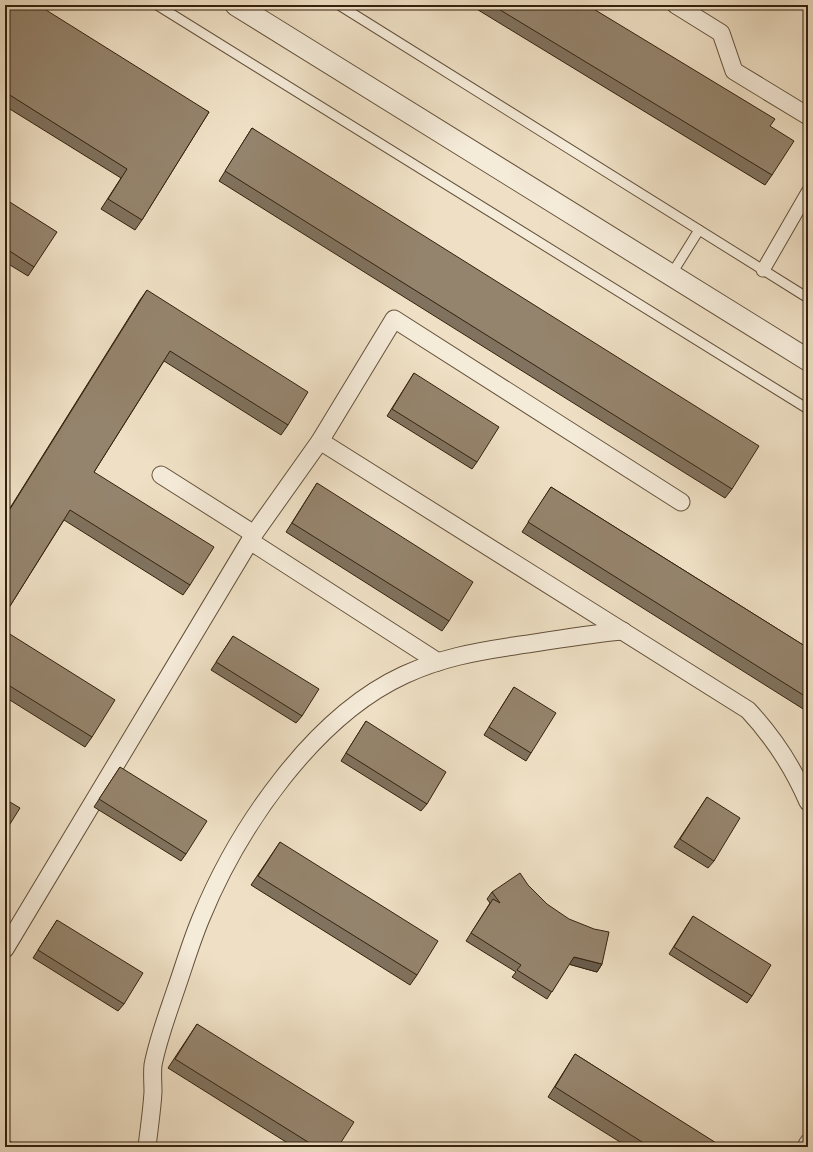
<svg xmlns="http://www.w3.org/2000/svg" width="813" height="1152" viewBox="0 0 813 1152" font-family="'Old Standard TT',serif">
	<rect width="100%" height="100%" fill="#efe0c5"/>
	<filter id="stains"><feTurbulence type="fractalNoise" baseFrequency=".005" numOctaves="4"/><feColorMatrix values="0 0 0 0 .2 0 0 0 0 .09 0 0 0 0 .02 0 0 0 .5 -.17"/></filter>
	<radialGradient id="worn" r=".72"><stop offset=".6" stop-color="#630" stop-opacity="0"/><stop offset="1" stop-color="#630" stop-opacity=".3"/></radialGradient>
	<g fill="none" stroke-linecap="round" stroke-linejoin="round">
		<defs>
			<g id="service">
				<path d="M 157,5 L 808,409"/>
				<path d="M 339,5 L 808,298"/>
				<path d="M 671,275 L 699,230"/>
			</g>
			<path id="pedestrian" d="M 763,270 L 808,192"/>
			<g id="minor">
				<path d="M 676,5 L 721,33 L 734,71 L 808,116"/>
				<path d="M 320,441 L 748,710 C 774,738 793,767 808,802"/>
				<path d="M 161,475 L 254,534"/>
				<path d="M 250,541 L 438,662"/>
				<path d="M 5,949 L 254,534 L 320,441 L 394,319 L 681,502"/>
				<path d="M 147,1147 C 149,1129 152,1110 153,1092 C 153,1083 152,1073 153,1065 C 158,1039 168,1013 176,989 C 184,966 191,942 201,918 C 238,828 313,717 404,675 C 441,658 474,652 514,646 C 550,641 586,634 623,631"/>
				<path d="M 806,1147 L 808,1143"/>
			</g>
			<path id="tertiary" d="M 236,5 L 808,360"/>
		</defs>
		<use href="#service" stroke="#63513b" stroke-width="11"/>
		<use href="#pedestrian" stroke="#63513b" stroke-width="15"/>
		<use href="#minor" stroke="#63513b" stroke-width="19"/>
		<use href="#tertiary" stroke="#63513b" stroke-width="23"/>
		<use href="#service" stroke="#f5ebd9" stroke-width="9"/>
		<use href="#pedestrian" stroke="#f5ebd9" stroke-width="13"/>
		<use href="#minor" stroke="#f5ebd9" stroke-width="17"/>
		<use href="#tertiary" stroke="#f5ebd9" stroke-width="21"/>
	</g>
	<g fill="#80725e" stroke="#34210d">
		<path d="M 5,5 L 209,112 L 142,220 L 135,230 L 101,209 L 121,178 L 5,106 Z"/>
		<path d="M 470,5 L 587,5 L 770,126 L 772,175 L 765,185 Z"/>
		<path d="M 252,128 L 732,489 L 725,498 L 219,181 Z"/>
		<path d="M 5,199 L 34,267 L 28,276 L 5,262 Z"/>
		<path d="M 147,290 L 288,425 L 281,435 L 164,361 L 94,472 L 190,585 L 183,595 L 64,520 L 5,614 L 5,516 L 140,300 Z"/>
		<path d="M 414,373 L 477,462 L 472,469 L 387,416 Z"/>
		<path d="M 317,483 L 449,621 L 442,631 L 286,532 Z"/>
		<path d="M 551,487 L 808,648 L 808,712 L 522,532 Z"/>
		<path d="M 5,631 L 92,737 L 85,747 L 5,697 Z"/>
		<path d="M 233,636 L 302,716 L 296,723 L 211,670 Z"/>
		<path d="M 514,687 L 531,753 L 526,761 L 484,735 Z"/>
		<path d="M 366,721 L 427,804 L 421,811 L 341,761 Z"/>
		<path d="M 120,767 L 186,854 L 181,861 L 94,807 Z"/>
		<path d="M 707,797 L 714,861 L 708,868 L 674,847 Z"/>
		<path d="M 280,842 L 417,975 L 410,985 L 251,885 Z"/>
		<path d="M 528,885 L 602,964 L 597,972 L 569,964 L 547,999 L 512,977 L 516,972 L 466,941 L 490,903 L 487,899 L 492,892 Z"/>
		<path d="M 693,916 L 752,996 L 747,1003 L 669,954 Z"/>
		<path d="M 57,920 L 124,1004 L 118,1011 L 33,958 Z"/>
		<path d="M 197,1024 L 338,1147 L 294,1147 L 168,1068 Z"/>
		<path d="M 575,1054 L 721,1147 L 628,1147 L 548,1097 Z"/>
	</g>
	<path fill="#685c4c" stroke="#34210d" d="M 574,957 L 602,964 L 597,972 L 568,964 Z"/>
	<g fill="#95846d" stroke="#34210d">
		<path d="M 5,5 L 38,5 L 209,112 L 142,220 L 108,199 L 127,169 L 5,92 Z"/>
		<path d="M 492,5 L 587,5 L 775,119 L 770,126 L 794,141 L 772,175 Z"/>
		<path d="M 252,128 L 759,446 L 732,489 L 225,171 Z"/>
		<path d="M 5,199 L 57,232 L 34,267 L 5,248 Z"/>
		<path d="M 147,290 L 308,392 L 288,425 L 170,351 L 94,472 L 214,547 L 190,585 L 70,510 L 5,614 L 5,517 Z"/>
		<path d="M 414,373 L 499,427 L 477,462 L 392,409 Z"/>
		<path d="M 317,483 L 473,582 L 449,621 L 292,523 Z"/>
		<path d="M 551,487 L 808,648 L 808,698 L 528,522 Z"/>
		<path d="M 5,631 L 115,700 L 92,737 L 5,683 Z"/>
		<path d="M 233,636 L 319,689 L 302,716 L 216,662 Z"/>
		<path d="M 514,687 L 556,713 L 531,753 L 489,727 Z"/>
		<path d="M 366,721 L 446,772 L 427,804 L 346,753 Z"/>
		<path d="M 120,767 L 207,821 L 186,854 L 99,799 Z"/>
		<path d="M 707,797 L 740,818 L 714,861 L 680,839 Z"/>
		<path d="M 5,799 L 20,808 L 5,832 Z"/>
		<path d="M 280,842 L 438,941 L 417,975 L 258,876 Z"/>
		<path d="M 520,873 L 528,885 L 547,904 L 569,919 L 594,929 L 609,932 L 602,964 L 574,957 L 552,992 L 517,970 L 521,965 L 471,933 L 493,899 L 500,903 L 492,892 Z"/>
		<path d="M 693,916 L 771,965 L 752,996 L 674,947 Z"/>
		<path d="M 57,920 L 143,973 L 124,1004 L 38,950 Z"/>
		<path d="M 197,1024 L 354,1122 L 338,1147 L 316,1147 L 175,1059 Z"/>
		<path d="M 575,1054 L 721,1146 L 721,1147 L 650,1147 L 555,1087 Z"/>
		<path d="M 5,1138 L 19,1147 L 5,1147 Z"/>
	</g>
	<rect width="813" height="1152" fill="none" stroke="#efe0c5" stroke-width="20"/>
	<rect x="6" y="6" width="801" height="1140" fill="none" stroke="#34210d" stroke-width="2"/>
	<rect x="10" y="10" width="793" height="1132" fill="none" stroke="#34210d"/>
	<rect width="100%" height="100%" filter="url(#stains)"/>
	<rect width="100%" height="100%" fill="url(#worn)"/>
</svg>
